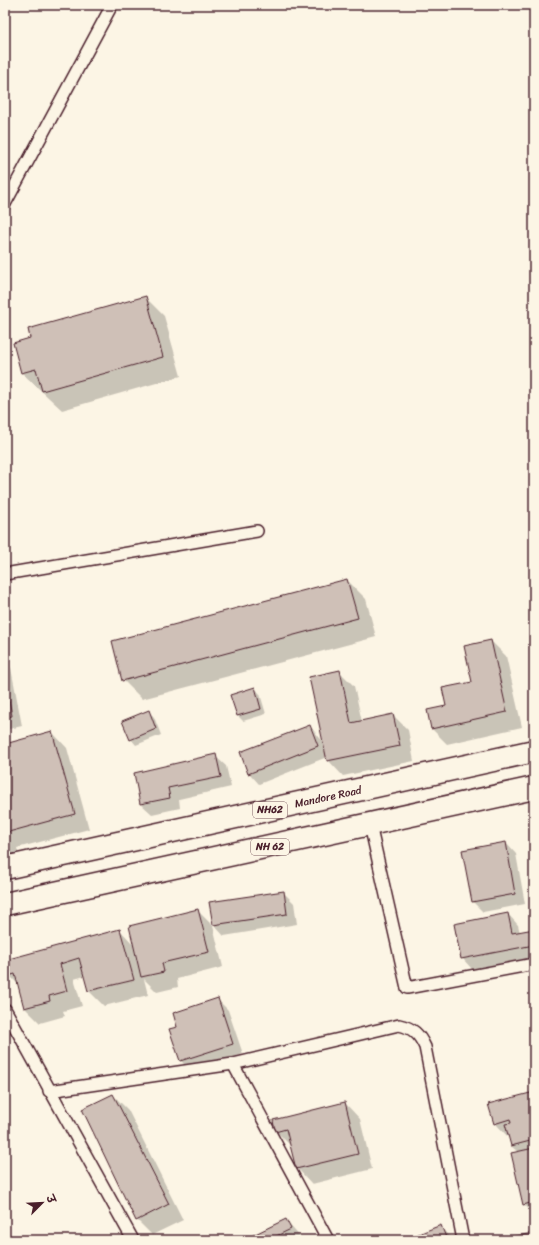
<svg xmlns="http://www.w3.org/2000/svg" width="539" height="1245" viewBox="0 0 539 1245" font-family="Sriracha,'Playpen Sans Deva',sans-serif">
	<rect width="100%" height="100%" fill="#fcf5e5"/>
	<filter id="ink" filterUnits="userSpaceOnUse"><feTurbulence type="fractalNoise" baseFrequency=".025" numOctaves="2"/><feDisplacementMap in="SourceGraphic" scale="8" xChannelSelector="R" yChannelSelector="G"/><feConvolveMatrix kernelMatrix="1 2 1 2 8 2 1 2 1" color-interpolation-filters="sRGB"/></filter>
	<g filter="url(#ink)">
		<g fill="#0003">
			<path d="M 145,297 L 164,316 L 181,376 L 62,410 L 22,373 Z"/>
			<path d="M 347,580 L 366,599 L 376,637 L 142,699 L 123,680 Z"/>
			<path d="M 491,641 L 506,656 L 522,727 L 447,744 L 432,729 L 447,706 L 474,682 Z"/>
			<path d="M 5,662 L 11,668 L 22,726 L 5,730 Z"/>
			<path d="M 339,671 L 354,686 L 362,722 L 393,715 L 408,730 L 414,761 L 343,776 L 328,760 L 327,757 L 259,784 L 249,773 L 310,726 L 324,743 Z"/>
			<path d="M 255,688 L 260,694 L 266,714 L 243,721 L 238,716 Z"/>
			<path d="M 149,712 L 154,717 L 161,735 L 136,745 L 131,739 Z"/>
			<path d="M 52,732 L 67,748 L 89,829 L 17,848 L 19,856 L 5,860 L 5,813 L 9,813 L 5,797 L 5,745 Z"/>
			<path d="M 215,756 L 226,766 L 231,787 L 179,799 L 180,808 L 152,814 L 141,804 Z"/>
			<path d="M 506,843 L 516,854 L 525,904 L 483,912 L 472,901 Z"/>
			<path d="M 283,892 L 294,903 L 297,924 L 224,936 L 214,925 L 210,903 Z"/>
			<path d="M 198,911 L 213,926 L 223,967 L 177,979 L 178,987 L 157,992 L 144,979 L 148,995 L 104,1006 L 89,991 L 85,976 L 74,979 L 82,1006 L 63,1011 L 65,1016 L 40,1023 L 25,1008 L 18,984 L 9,975 L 120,930 L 134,945 Z"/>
			<path d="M 508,914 L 518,925 L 520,933 L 534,930 L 534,957 L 472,969 L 462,958 Z"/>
			<path d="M 217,999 L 228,1010 L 243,1054 L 191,1071 L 181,1061 L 179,1027 Z"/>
			<path d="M 534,1093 L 534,1215 L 524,1204 L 518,1152 L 511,1146 L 509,1138 L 495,1123 Z"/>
			<path d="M 113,1095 L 128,1110 L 183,1220 L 152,1235 L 137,1220 Z"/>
			<path d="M 345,1103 L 360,1119 L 372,1169 L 312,1184 L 297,1168 L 291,1146 L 276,1131 Z"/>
			<path d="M 286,1221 L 303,1240 L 246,1240 Z"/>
			<path d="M 440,1226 L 452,1240 L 419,1240 Z"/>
		</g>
		<g fill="#cfc0b7" stroke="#4a1f2b">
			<path d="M 146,296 L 163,357 L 42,391 L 36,369 L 21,373 L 13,343 L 30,338 L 28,329 Z"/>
			<path d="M 347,579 L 358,618 L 122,681 L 112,641 Z"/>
			<path d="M 491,640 L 507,712 L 431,729 L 427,710 L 446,706 L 442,688 L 472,682 L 464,646 Z"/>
			<path d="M 340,670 L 351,723 L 393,714 L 400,746 L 327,761 L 309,677 Z"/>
			<path d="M 5,678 L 12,716 L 5,717 Z"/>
			<path d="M 255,687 L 261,709 L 237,716 L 230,695 Z"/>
			<path d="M 149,710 L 156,729 L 130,740 L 122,721 Z"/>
			<path d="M 310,725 L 318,746 L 248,774 L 240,752 Z"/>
			<path d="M 52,731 L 75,814 L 5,833 L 5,813 L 8,813 L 5,801 L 5,744 Z"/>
			<path d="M 216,754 L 221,777 L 168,788 L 170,798 L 140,804 L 134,773 Z"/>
			<path d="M 506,842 L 515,894 L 472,902 L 462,850 Z"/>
			<path d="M 284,891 L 287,914 L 213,925 L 209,902 Z"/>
			<path d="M 198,909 L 209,952 L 162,963 L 164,972 L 141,977 L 129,926 Z"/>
			<path d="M 508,913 L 512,933 L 534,929 L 534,945 L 461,959 L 454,924 Z"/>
			<path d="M 120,929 L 134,980 L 88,991 L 79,958 L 60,964 L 67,991 L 49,996 L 50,1001 L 24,1008 L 15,974 L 8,976 L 5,960 Z"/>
			<path d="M 218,998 L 233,1044 L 180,1061 L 169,1029 L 177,1027 L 173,1013 Z"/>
			<path d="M 534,1092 L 534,1140 L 511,1146 L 505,1124 L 511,1123 L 510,1119 L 494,1124 L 488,1104 Z"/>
			<path d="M 113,1094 L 169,1204 L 136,1221 L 82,1109 Z"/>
			<path d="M 345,1102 L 358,1154 L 296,1169 L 286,1129 L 275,1132 L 273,1120 Z"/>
			<path d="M 534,1148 L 534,1202 L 523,1205 L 511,1153 Z"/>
			<path d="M 286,1219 L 291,1229 L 268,1240 L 243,1240 Z"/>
			<path d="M 441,1225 L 447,1240 L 418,1240 L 416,1235 Z"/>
			<path d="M 534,1233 L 534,1240 L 492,1240 Z"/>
		</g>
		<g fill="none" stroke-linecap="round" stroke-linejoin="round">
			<defs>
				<g id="lane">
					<path d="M 5,204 L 112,5"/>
					<path d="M 5,574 L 257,531"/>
					<path d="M 370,825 L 407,988 L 534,964"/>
					<path d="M 5,1009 L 133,1240"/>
					<path d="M 233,1064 L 328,1240"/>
					<path d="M 49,1091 L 233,1064 L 399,1025 C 413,1028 419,1034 425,1047 L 463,1240"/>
				</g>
				<g id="highway">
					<path d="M 5,868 L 534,751"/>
					<path d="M 5,904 L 534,788"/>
				</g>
			</defs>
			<use href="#lane" stroke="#4a1f2b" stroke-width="14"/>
			<use href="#highway" stroke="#4a1f2b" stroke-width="25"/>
			<use href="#lane" stroke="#fcf5e5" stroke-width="11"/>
			<use href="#highway" stroke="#fcf5e5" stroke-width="22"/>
		</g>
	</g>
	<g text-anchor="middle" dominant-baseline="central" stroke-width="3" stroke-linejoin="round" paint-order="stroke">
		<g fill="#fcf5e5" stroke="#7f5f63" stroke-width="1">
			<rect x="253" y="802" width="34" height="16" rx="3"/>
			<rect x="251" y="839" width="38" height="16" rx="3"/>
		</g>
		<g font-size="10" font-weight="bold" fill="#4a1f2b">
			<text x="270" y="810">NH62</text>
			<text x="270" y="847">NH 62</text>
		</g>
		<g font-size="11" fill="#4a1f2b" stroke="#fcf5e5">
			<text transform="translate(328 797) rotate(-12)">Mandore Road</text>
		</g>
	</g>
	<rect width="539" height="1245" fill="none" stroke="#fcf5e5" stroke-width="20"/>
	<rect x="10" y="10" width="519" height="1225" fill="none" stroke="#4a1f2b" stroke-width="1.5" filter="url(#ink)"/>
	<g transform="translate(42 1203) rotate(66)" stroke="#fcf5e5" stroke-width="3" paint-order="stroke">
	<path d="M0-3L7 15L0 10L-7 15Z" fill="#4a1f2b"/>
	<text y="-6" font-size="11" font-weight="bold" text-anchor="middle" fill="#4a1f2b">उ</text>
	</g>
</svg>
